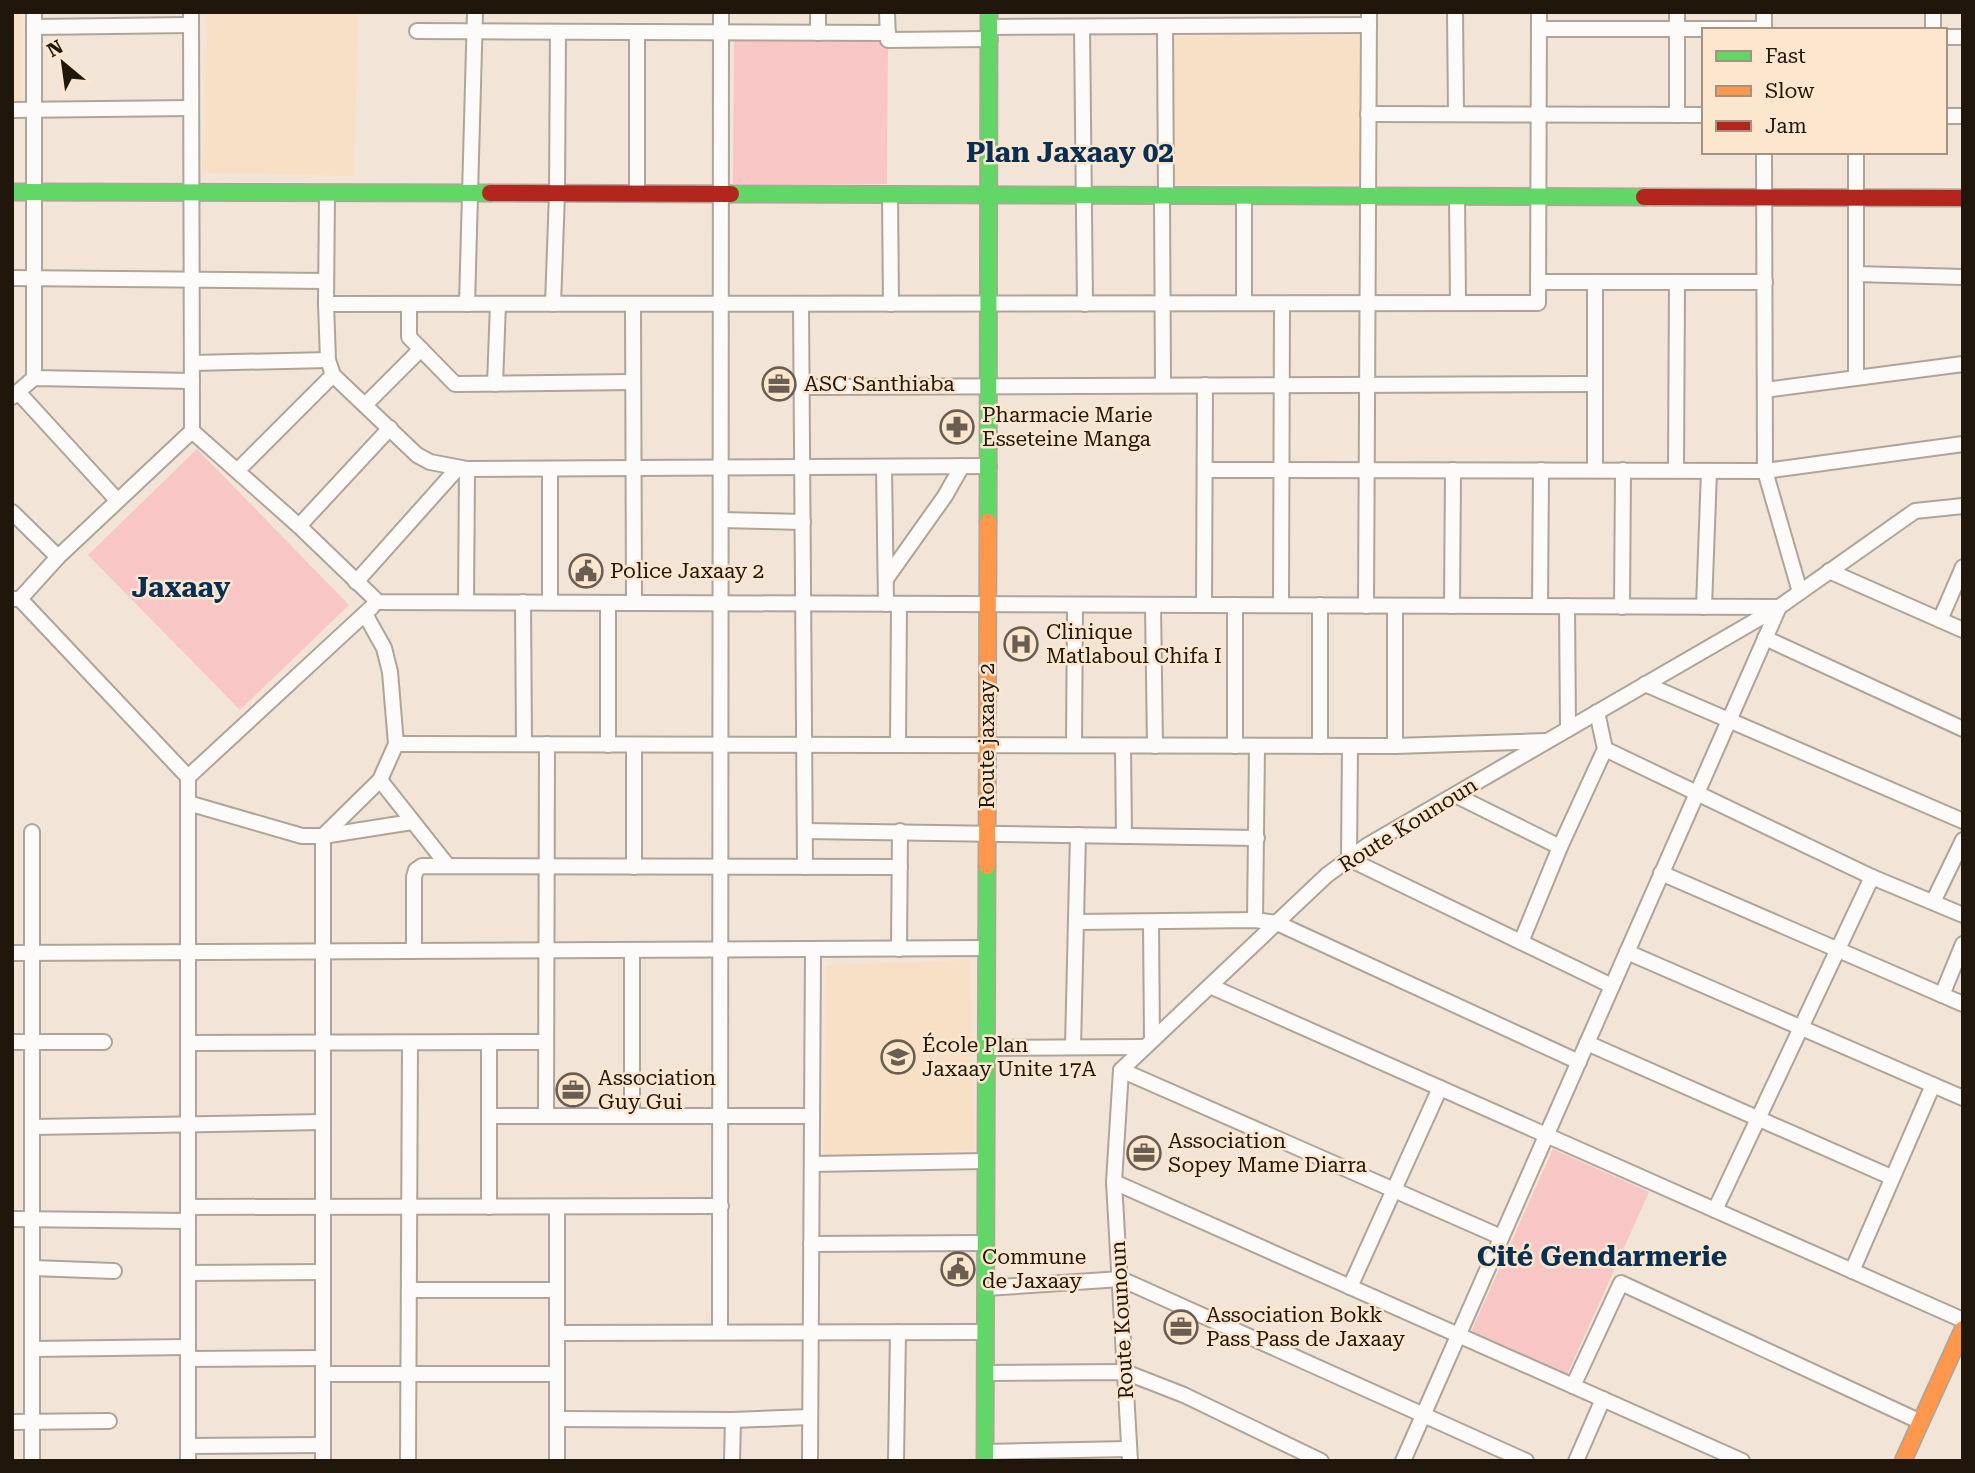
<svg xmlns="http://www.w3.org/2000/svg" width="1975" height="1473" viewBox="0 0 1975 1473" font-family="'Roboto Serif',serif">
	<rect width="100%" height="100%" fill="#f2e5d8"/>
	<g fill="#f8e0c6">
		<rect x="12" y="12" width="9" height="92"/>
		<path d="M 207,12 L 358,12 L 354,176 L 203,173 Z"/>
		<path d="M 1169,36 L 1365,36 L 1364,184 L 1169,185 Z"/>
		<path d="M 970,960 L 974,1150 L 824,1158 L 826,965 Z"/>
	</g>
	<g fill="#f7c6c5">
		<path d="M 734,41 L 888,42 L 887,184 L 733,184 Z"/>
		<path d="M 197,449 L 349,605 L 240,710 L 88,555 Z"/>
		<path d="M 1553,1149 L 1649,1192 L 1567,1375 L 1471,1332 Z"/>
	</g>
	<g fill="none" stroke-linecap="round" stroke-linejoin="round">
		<defs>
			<g id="street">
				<path d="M 34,12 L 34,378"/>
				<path d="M 818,12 L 818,33"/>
				<path d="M 887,12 L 888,40 L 990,39"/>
				<path d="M 1455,12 L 1456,114"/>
				<path d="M 1677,12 L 1677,115"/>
				<path d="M 1764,12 L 1764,30"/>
				<path d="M 34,27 L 191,25"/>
				<path d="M 990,27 L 1369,25"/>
				<path d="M 1082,27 L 1085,304"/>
				<path d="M 1165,27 L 1166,196"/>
				<path d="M 1539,29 L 1764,29"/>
				<path d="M 1933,30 L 1933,12"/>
				<path d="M 417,31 L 888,33"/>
				<path d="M 637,32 L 637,194"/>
				<path d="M 1945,37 L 1963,37"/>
				<path d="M 12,110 L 191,108"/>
				<path d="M 1368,114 L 1704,115"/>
				<path d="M 1945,116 L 1963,116"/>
				<path d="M 1764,152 L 1765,471 L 1800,592"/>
				<path d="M 1856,152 L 1856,378"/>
				<path d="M 327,193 L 326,304 L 328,360 L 333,375 L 417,455 L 430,462 L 467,469 L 989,466"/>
				<path d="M 890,195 L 891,304"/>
				<path d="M 1162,196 L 1163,384"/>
				<path d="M 1244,196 L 1244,303"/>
				<path d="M 1457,196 L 1458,303"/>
				<path d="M 1856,274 L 1963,277"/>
				<path d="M 12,278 L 326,281"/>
				<path d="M 1539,282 L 1765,282"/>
				<path d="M 326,304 L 1538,303 L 1539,12"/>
				<path d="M 409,304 L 409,337 L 455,384 L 633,382"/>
				<path d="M 467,304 L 475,12"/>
				<path d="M 553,304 L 557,194 L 558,32"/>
				<path d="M 633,304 L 634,603"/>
				<path d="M 801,304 L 805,867"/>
				<path d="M 192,363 L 328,360"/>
				<path d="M 495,384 L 498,304"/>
				<path d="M 802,387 L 1595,384"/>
				<path d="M 1765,390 L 1963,364"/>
				<path d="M 18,392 L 117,500"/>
				<path d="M 12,397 L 34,378 L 192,381"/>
				<path d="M 365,405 L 421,349"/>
				<path d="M 192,431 L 299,526 L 378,602 L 1779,607"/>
				<path d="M 884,467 L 886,604"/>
				<path d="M 550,469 L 550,602"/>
				<path d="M 238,470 L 333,375"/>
				<path d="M 1205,470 L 1765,471 L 1963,444"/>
				<path d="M 1595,470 L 1595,282"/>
				<path d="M 1676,470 L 1677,282"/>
				<path d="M 12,512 L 58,557"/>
				<path d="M 721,520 L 803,522"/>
				<path d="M 299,526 L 390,428"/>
				<path d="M 1829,571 L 1963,630"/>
				<path d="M 886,579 L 945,496 L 962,466"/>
				<path d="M 356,582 L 457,469"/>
				<path d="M 13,599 L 20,599 L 188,777 L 372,607"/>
				<path d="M 20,599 L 58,557 L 192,431 L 191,12"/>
				<path d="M 466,602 L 467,469"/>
				<path d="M 523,602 L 524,744"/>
				<path d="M 1153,605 L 1155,746"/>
				<path d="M 1204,605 L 1205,385"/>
				<path d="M 1281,605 L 1282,304"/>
				<path d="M 1366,606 L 1369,12"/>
				<path d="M 1395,606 L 1395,746"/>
				<path d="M 1452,606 L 1453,470"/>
				<path d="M 1540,606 L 1541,470"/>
				<path d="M 1567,606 L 1568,729"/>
				<path d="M 1622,607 L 1623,470"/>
				<path d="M 1704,607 L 1709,471"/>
				<path d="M 1940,620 L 1963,567"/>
				<path d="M 1765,638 L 1963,729"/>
				<path d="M 1645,684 L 1963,821"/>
				<path d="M 396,744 L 1395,746 L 1546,741"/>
				<path d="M 608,745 L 608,603"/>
				<path d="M 898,745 L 899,604"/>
				<path d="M 1074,745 L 1075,605"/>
				<path d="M 1123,746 L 1124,836"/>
				<path d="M 1235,746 L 1235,605"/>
				<path d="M 1320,746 L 1320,605"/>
				<path d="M 1350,746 L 1349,859 L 1612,986"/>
				<path d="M 1605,749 L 1872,877 L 1963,915"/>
				<path d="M 380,780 L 448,866"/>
				<path d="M 1455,795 L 1560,847"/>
				<path d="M 188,803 L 302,836 L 323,836 L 412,822"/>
				<path d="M 805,831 L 1257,838"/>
				<path d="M 634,867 L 634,745"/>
				<path d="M 1661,873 L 1963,1004"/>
				<path d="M 1933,902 L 1963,840"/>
				<path d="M 1255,920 L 1257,746"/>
				<path d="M 1076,922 L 1255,920 L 1277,923 L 1579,1062"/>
				<path d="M 1151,922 L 1152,1040"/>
				<path d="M 1521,942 L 1560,847 L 1605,749 L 1597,712"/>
				<path d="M 899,949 L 900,831"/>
				<path d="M 414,951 L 414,877 L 416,870 L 422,866 L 900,867"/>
				<path d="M 1627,952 L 1963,1098"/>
				<path d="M 12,953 L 986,948"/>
				<path d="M 1210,986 L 1963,1320"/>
				<path d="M 1942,995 L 1963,944"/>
				<path d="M 12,1042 L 104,1042"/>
				<path d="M 188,1043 L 546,1042"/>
				<path d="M 1587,1043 L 1891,1177"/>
				<path d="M 1073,1047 L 1078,835"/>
				<path d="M 986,1048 L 1144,1047"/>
				<path d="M 1121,1070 L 1501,1237"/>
				<path d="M 489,1116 L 812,1116"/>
				<path d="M 546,1116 L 547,744"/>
				<path d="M 632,1116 L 632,950"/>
				<path d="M 32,1127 L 323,1122"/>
				<path d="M 812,1164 L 986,1161"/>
				<path d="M 1114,1182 L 1742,1461"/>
				<path d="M 188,1207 L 721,1206"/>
				<path d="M 489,1207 L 489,1042"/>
				<path d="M 1715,1210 L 1872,877"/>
				<path d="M 12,1219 L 188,1221"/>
				<path d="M 811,1244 L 986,1243"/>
				<path d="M 33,1268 L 114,1271"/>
				<path d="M 1852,1271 L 1933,1085"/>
				<path d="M 188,1273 L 323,1272"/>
				<path d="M 1350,1287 L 1440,1088"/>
				<path d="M 986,1288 L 1121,1279 L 1526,1461"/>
				<path d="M 409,1290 L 557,1290"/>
				<path d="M 720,1332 L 721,12"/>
				<path d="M 557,1333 L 985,1332"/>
				<path d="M 32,1349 L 188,1347"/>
				<path d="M 188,1359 L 323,1358"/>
				<path d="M 985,1373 L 1125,1372 L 1184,1395 L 1321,1461"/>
				<path d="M 323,1374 L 557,1374"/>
				<path d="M 1573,1386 L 1621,1283 L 1921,1422"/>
				<path d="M 557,1419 L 733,1420 L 810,1417"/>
				<path d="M 12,1422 L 109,1421"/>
				<path d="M 188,1446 L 323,1445"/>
				<path d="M 985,1452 L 1129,1449"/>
				<path d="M 32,1461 L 32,832"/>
				<path d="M 188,1461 L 188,777"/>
				<path d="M 323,1461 L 323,836 L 380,780 L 396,744 L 390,672 L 384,648 L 365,614"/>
				<path d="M 408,1461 L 410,1043"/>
				<path d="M 557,1461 L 557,1207"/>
				<path d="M 732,1461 L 733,1420"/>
				<path d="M 810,1461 L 813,949"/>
				<path d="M 896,1461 L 898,1332"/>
				<path d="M 1130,1461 L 1114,1182 L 1121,1070 L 1327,875 L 1368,845 L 1779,607 L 1915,511 L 1963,506"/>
				<path d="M 1403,1461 L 1779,607"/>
				<path d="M 1576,1461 L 1603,1399"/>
			</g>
			<g id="fast">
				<path d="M 12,192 L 490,193"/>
				<path d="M 731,194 L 1644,197"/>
				<path d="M 988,522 L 989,12"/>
				<path d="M 985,1461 L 987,866"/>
			</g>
			<g id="slow">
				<path d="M 987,866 L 988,522"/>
				<path d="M 1903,1461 L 1963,1329"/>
			</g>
			<g id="jam">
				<path d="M 490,193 L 731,194"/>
				<path d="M 1644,197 L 1963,198"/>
			</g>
		</defs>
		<use href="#street" stroke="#aea499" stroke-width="18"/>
		<use href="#fast" stroke="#aea499" stroke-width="19"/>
		<use href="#slow" stroke="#aea499" stroke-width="19"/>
		<use href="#jam" stroke="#aea499" stroke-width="19"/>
		<use href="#street" stroke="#fdfbf9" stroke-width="14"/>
		<use href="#fast" stroke="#63d668" stroke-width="16"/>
		<use href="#slow" stroke="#ff974d" stroke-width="16"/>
		<use href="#jam" stroke="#b3261e" stroke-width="16"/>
	</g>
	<defs>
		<symbol id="office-ring" viewBox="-11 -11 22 22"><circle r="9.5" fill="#fce6cd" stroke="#6a5e53" stroke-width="1.5"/><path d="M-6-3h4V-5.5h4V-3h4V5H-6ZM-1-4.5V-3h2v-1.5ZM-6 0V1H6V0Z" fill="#6a5e53"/></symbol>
		<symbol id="pharmacy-ring" viewBox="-11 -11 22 22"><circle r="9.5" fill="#fce6cd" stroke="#6a5e53" stroke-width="1.5"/><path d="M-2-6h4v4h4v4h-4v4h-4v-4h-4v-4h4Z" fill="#6a5e53"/></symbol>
		<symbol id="civic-ring" viewBox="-11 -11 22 22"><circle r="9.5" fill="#fce6cd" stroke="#6a5e53" stroke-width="1.5"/><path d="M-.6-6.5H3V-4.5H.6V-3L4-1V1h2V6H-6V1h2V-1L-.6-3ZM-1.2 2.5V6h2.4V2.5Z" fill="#6a5e53"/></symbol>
		<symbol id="hospital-ring" viewBox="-11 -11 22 22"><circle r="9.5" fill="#fce6cd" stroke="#6a5e53" stroke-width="1.5"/><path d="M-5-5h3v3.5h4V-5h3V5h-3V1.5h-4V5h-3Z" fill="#6a5e53"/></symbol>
		<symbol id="school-ring" viewBox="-11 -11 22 22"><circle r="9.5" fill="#fce6cd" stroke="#6a5e53" stroke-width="1.5"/><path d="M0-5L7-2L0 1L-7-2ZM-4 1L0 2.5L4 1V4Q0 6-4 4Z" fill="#6a5e53"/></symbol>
	</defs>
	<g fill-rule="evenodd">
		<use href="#office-ring" x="760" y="365" width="38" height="38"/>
		<use href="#pharmacy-ring" x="938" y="408" width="38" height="38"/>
		<use href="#civic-ring" x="567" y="552" width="38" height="38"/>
		<use href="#hospital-ring" x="1002" y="625" width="38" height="38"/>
		<use href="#school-ring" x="879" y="1038" width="38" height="38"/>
		<use href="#office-ring" x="554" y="1071" width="38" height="38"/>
		<use href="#office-ring" x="1125" y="1134" width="38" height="38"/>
		<use href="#civic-ring" x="939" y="1250" width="38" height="38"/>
		<use href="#office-ring" x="1162" y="1308" width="38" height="38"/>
	</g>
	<g text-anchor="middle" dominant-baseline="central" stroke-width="5" stroke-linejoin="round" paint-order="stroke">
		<g font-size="21" fill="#20160b" stroke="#fce6cd" text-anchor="start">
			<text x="804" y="384">ASC Santhiaba</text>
			<text x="982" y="415">Pharmacie Marie<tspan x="982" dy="24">Esseteine Manga</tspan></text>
			<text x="610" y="571">Police Jaxaay 2</text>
			<text x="1046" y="632">Clinique<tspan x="1046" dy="24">Matlaboul Chifa I</tspan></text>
			<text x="922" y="1045">École Plan<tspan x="922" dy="24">Jaxaay Unite 17A</tspan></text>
			<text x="598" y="1078">Association<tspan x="598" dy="24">Guy Gui</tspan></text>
			<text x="1168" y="1141">Association<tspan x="1168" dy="24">Sopey Mame Diarra</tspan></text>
			<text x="982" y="1257">Commune<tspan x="982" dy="24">de Jaxaay</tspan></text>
			<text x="1206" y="1315">Association Bokk<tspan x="1206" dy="24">Pass Pass de Jaxaay</tspan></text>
		</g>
		<g font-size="21" fill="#20160b" stroke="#fce6cd">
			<text transform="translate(987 736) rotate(-90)">Route jaxaay 2</text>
			<text transform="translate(1408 825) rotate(-32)">Route Kounoun</text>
			<text transform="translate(1122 1320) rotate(-93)">Route Kounoun</text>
		</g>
		<g font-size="28" font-weight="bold" fill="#052f54" stroke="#fce6cd">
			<text x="1070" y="152">Plan Jaxaay 02</text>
			<text x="181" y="587">Jaxaay</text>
			<text x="1602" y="1256">Cité Gendarmerie</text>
		</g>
	</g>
	<rect width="1975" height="1473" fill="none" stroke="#20160b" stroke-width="28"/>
	<rect x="1702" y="28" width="245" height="126" fill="#fce6cd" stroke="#a4937f" stroke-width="2"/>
	<rect x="1716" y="51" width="35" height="10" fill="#63d668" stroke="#a4937f" stroke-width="2"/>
	<text x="1765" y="63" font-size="21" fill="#20160b">Fast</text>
	<rect x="1716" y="86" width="35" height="10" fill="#ff974d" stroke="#a4937f" stroke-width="2"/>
	<text x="1765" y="98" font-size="21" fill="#20160b">Slow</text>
	<rect x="1716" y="121" width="35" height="10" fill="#b3261e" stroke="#a4937f" stroke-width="2"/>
	<text x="1765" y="133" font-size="21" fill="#20160b">Jam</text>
	<g transform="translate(63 63) rotate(331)" stroke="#fce6cd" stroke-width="5" paint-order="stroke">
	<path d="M0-5L12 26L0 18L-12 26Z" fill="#20160b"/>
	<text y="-10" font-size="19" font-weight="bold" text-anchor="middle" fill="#20160b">N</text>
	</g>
</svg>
